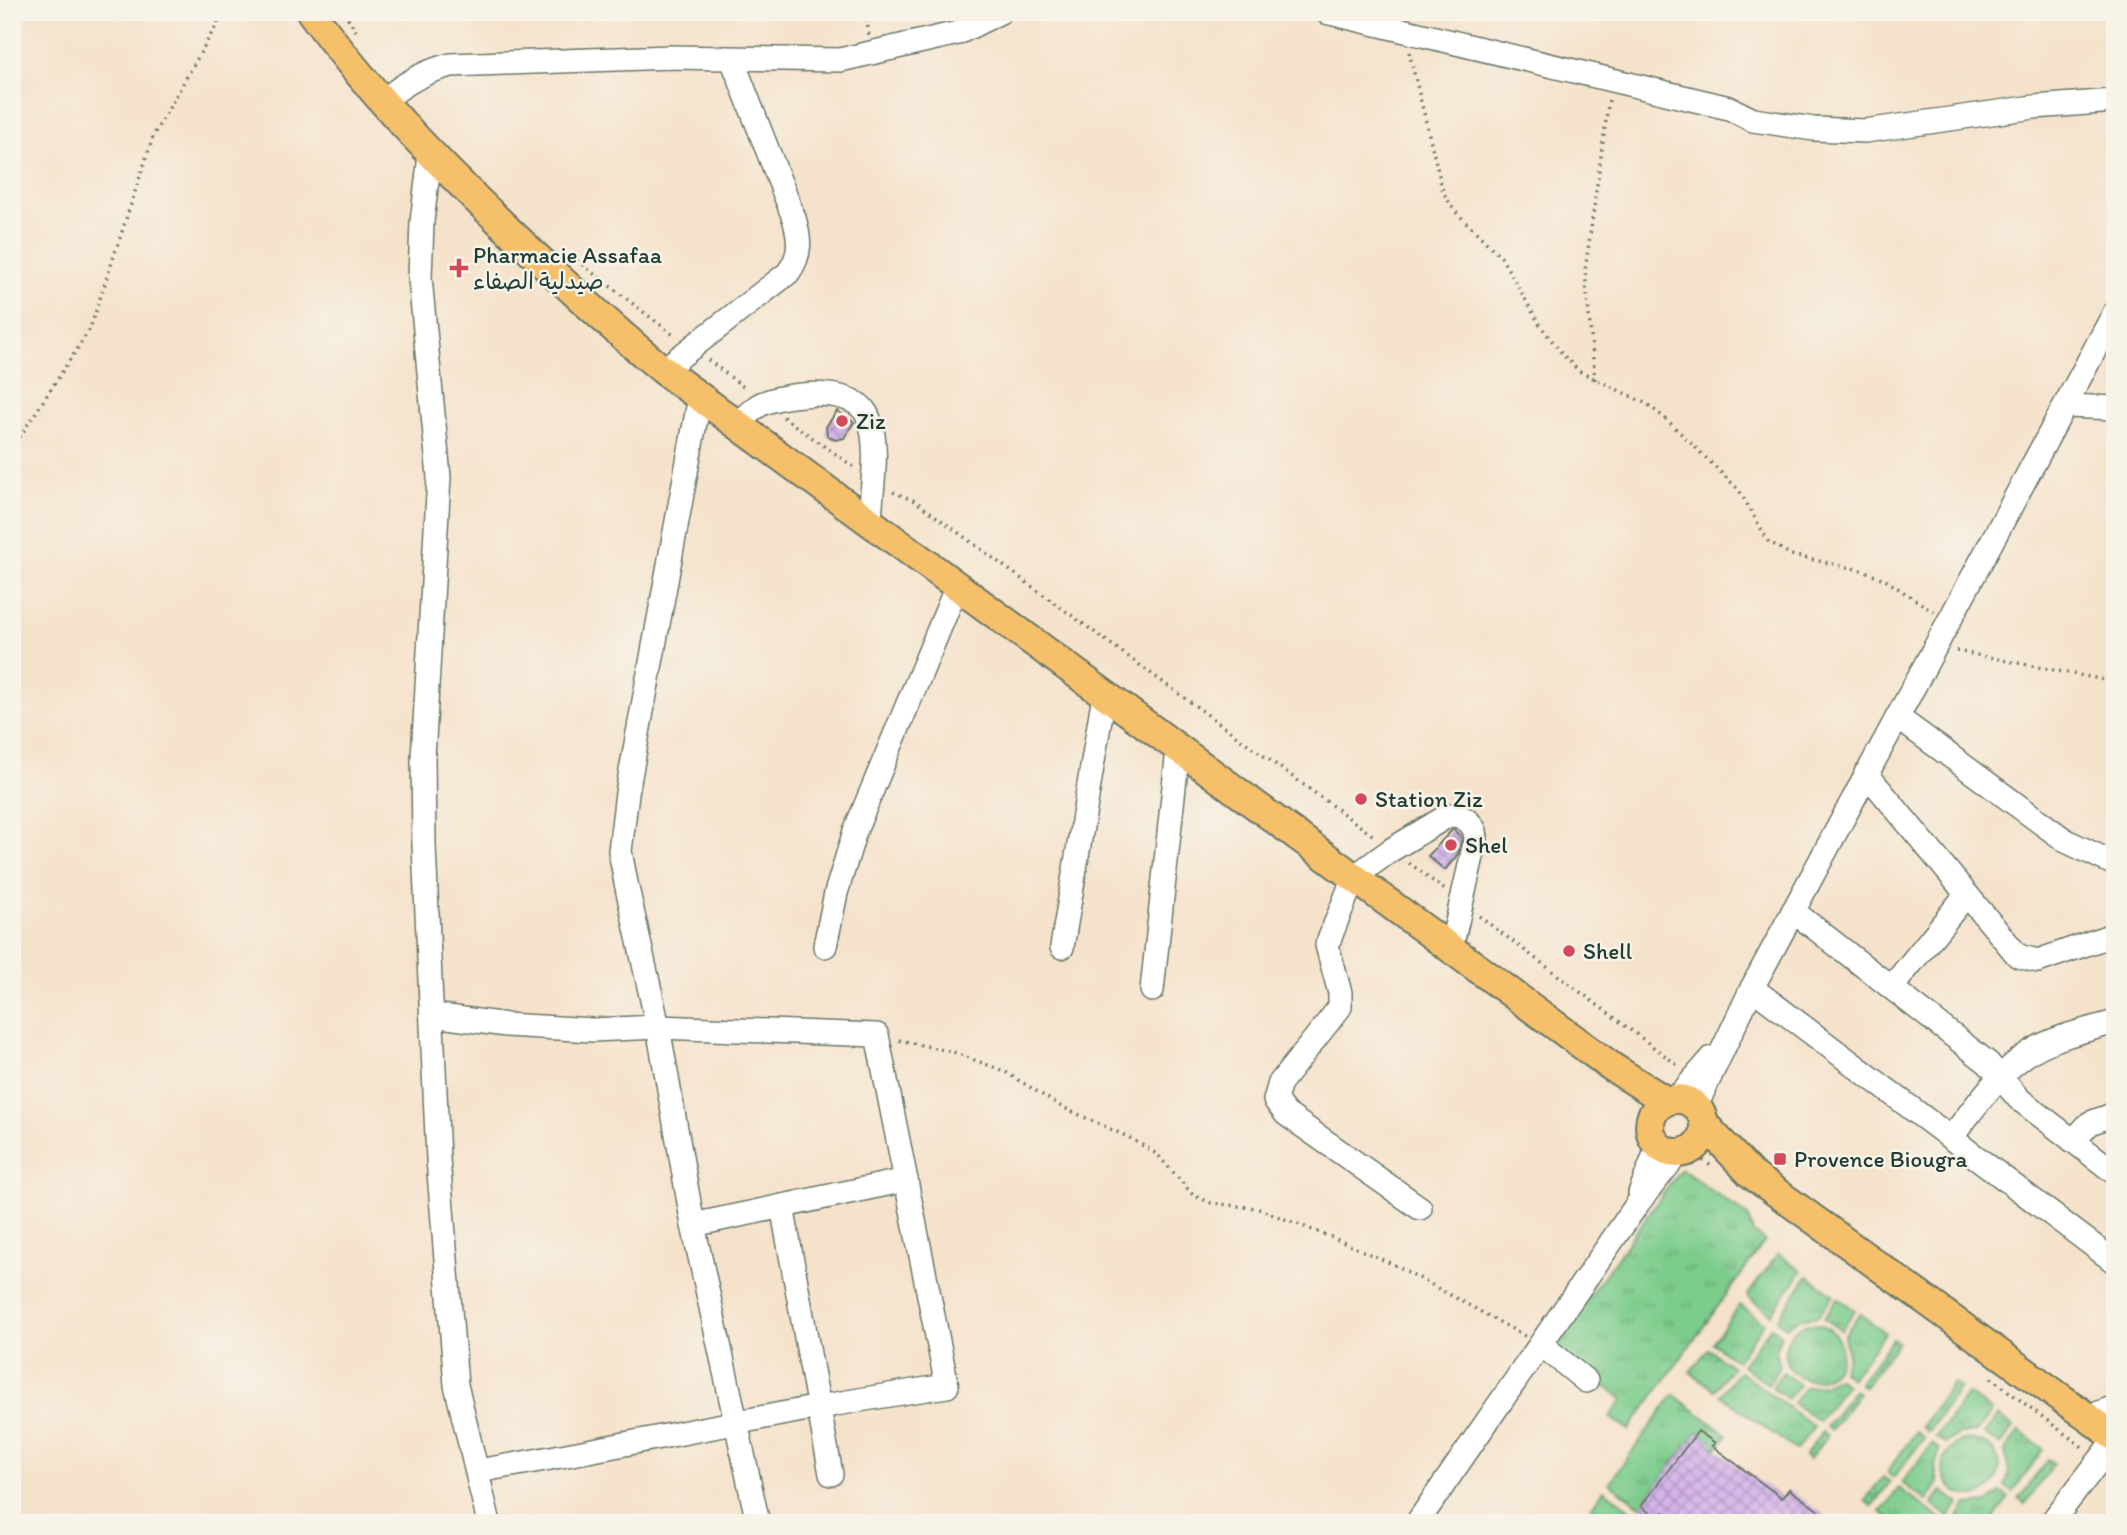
<svg xmlns="http://www.w3.org/2000/svg" width="2127" height="1535" viewBox="0 0 2127 1535" font-family="Itim,'Playpen Sans Arabic',sans-serif">
	<defs>
		<pattern id="grass-tufts" width="24" height="20" patternUnits="userSpaceOnUse" patternTransform="scale(1.75)"><rect width="24" height="20" fill="#7ccc8c"/><path d="M3 7l-1-3M5 7V3M7 7l1-3M15 17l-1-3M17 17v-4M19 17l1-3" fill="none" stroke="#65a773"/></pattern>
		<pattern id="building-cross-hatch" width="8" height="8" patternUnits="userSpaceOnUse" patternTransform="scale(1.75)"><rect width="8" height="8" fill="#d5b4eb"/><path d="M0 0l8 8M0 8l8-8" fill="none" stroke="#ac94bf"/></pattern>
	</defs>
	<rect width="100%" height="100%" fill="#f7f3e8"/>
	<filter id="ink" filterUnits="userSpaceOnUse"><feTurbulence type="fractalNoise" baseFrequency=".0143" numOctaves="2"/><feDisplacementMap in="SourceGraphic" scale="14" xChannelSelector="R" yChannelSelector="G"/><feConvolveMatrix kernelMatrix="1 2 1 2 8 2 1 2 1" color-interpolation-filters="sRGB"/></filter>
	<filter id="wash" filterUnits="userSpaceOnUse"><feTurbulence type="fractalNoise" baseFrequency=".00686" numOctaves="4" result="noise"/><feDisplacementMap in="SourceGraphic" scale="28" xChannelSelector="R" yChannelSelector="G"/><feGaussianBlur stdDeviation="1.57" result="paint"/><feColorMatrix in="noise" values="0 0 0 0 0 0 0 0 0 0 0 0 0 0 0 0 0 1.4 0 .05"/><feComposite in="paint" operator="in"/></filter>
	<g filter="url(#wash)">
		<rect width="100%" height="100%" fill="#f5e2ca"/>
		<g fill="url(#grass-tufts)" stroke="#4e8460" stroke-width="2">
			<path d="M 1681,1169 L 1748,1216 L 1753,1233 L 1765,1241 L 1629,1430 L 1610,1417 L 1623,1399 L 1552,1348 Z"/>
			<path d="M 1778,1254 L 1802,1271 L 1771,1314 L 1747,1296 Z"/>
			<path d="M 1808,1276 L 1834,1295 L 1818,1316 L 1798,1319 L 1786,1327 L 1777,1320 Z"/>
			<path d="M 1838,1298 L 1855,1310 L 1841,1330 L 1824,1318 Z"/>
			<path d="M 1740,1305 L 1764,1323 L 1736,1361 L 1712,1343 Z"/>
			<path d="M 1860,1314 L 1885,1333 L 1851,1378 L 1842,1371 L 1848,1355 L 1844,1335 Z"/>
			<circle cx="1813" cy="1352" r="28"/>
			<path d="M 1771,1327 L 1781,1335 L 1776,1351 L 1780,1367 L 1768,1384 L 1742,1365 Z"/>
			<path d="M 1893,1339 L 1898,1342 L 1864,1387 L 1859,1383 Z"/>
			<path d="M 1708,1349 L 1732,1367 L 1715,1390 L 1690,1372 Z"/>
			<path d="M 1739,1371 L 1814,1427 L 1796,1450 L 1720,1395 Z"/>
			<path d="M 1783,1372 L 1799,1385 L 1788,1399 L 1772,1387 Z"/>
			<path d="M 1837,1378 L 1846,1385 L 1818,1421 L 1793,1403 L 1805,1387 L 1823,1385 Z"/>
			<path d="M 1953,1383 L 1960,1388 L 1928,1432 L 1921,1427 Z"/>
			<path d="M 1854,1390 L 1859,1393 L 1831,1430 L 1826,1427 Z"/>
			<path d="M 1968,1394 L 1992,1411 L 1977,1432 L 1960,1434 L 1945,1443 L 1936,1437 Z"/>
			<path d="M 1674,1395 L 1727,1435 L 1716,1449 L 1712,1446 L 1714,1443 L 1698,1431 L 1641,1506 L 1609,1483 Z"/>
			<path d="M 1998,1416 L 2013,1427 L 2001,1445 L 1984,1434 Z"/>
			<path d="M 2019,1431 L 2043,1449 L 2013,1492 L 2005,1486 L 2009,1473 L 2005,1451 Z"/>
			<path d="M 1822,1432 L 1827,1436 L 1809,1460 L 1805,1456 Z"/>
			<path d="M 1916,1432 L 1924,1438 L 1894,1477 L 1887,1472 Z"/>
			<circle cx="1971" cy="1468" r="28"/>
			<path d="M 1932,1444 L 1940,1450 L 1935,1466 L 1938,1484 L 1927,1501 L 1902,1483 Z"/>
			<path d="M 2048,1459 L 2054,1463 L 2025,1504 L 2019,1499 Z"/>
			<path d="M 1883,1477 L 1890,1482 L 1872,1506 L 1865,1501 Z"/>
			<path d="M 1899,1488 L 1946,1523 L 1895,1523 L 1881,1512 Z"/>
			<path d="M 1604,1490 L 1648,1523 L 1580,1523 Z"/>
			<path d="M 1942,1491 L 1959,1504 L 1949,1517 L 1932,1505 Z"/>
			<path d="M 2001,1492 L 2009,1498 L 1990,1523 L 1955,1522 L 1967,1505 L 1988,1503 Z"/>
		</g>
		<g id="blocks">
			<g fill="url(#building-cross-hatch)">
				<path d="M 837,411 L 854,422 L 844,438 L 835,440 L 827,435 L 826,427 Z"/>
				<path d="M 1453,829 L 1462,838 L 1458,854 L 1445,870 L 1428,856 Z"/>
				<path d="M 1698,1431 L 1715,1443 L 1712,1446 L 1782,1498 L 1789,1489 L 1835,1523 L 1679,1523 L 1664,1512 L 1658,1519 L 1641,1506 Z"/>
			</g>
		</g>
	</g>
	<g filter="url(#ink)">
		<use href="#blocks" fill-opacity="0" stroke="#6a7768" stroke-width="2"/>
		<g fill="none" stroke-linecap="round" stroke-linejoin="round">
			<defs>
				<g id="minor">
					<path d="M 1326,12 L 1683,97 L 1729,108 L 1753,120 L 1814,129 L 1865,131 L 2034,107 L 2115,101"/>
					<path d="M 382,102 C 403,84 424,71 451,65 L 671,57 L 840,60 L 958,33 L 1000,12"/>
					<path d="M 430,155 L 422,222 L 420,278 L 439,477 L 423,757 L 424,846 L 438,1159 L 456,1385 L 489,1523"/>
					<path d="M 663,370 L 788,273 C 802,254 800,239 794,218 L 732,59"/>
					<path d="M 700,396 L 627,793 L 620,851 L 626,883 L 658,1027 L 693,1225 L 758,1523"/>
					<path d="M 2067,406 L 2115,408"/>
					<path d="M 736,425 C 745,418 755,405 766,402 C 792,393 857,385 869,419 C 880,449 871,489 870,521"/>
					<path d="M 1897,717 L 2066,841 L 2115,864"/>
					<path d="M 1866,773 L 2018,956 L 2038,961 L 2115,934"/>
					<path d="M 1793,911 L 1988,1063 L 2019,1099 L 2115,1173"/>
					<path d="M 825,946 L 836,893 L 855,831 L 957,586"/>
					<path d="M 1062,947 L 1104,695"/>
					<path d="M 1892,987 L 1966,895"/>
					<path d="M 1752,988 L 2115,1262"/>
					<path d="M 1152,990 L 1178,750"/>
					<path d="M 434,1015 L 506,1025 L 593,1030 L 658,1027 L 877,1035 L 947,1386 C 790,1409 635,1444 478,1471"/>
					<path d="M 1677,1098 L 1712,1058"/>
					<path d="M 1696,1106 L 1752,988 L 2115,312"/>
					<path d="M 1951,1138 C 1975,1107 1998,1072 2032,1051 C 2056,1036 2088,1030 2115,1022"/>
					<path d="M 2073,1141 L 2090,1123 L 2115,1114"/>
					<path d="M 1640,1193 L 1658,1146"/>
					<path d="M 782,1206 L 831,1474"/>
					<path d="M 1420,1208 L 1286,1114 L 1275,1100 L 1280,1083 L 1340,1007 L 1340,993 L 1327,945 L 1354,877 L 1391,850 L 1449,815 C 1463,814 1476,824 1476,839 L 1451,948"/>
					<path d="M 693,1225 L 906,1180"/>
					<path d="M 1542,1345 L 1586,1381"/>
					<path d="M 2088,1417 L 2115,1407"/>
					<path d="M 1417,1523 L 1638,1203 L 1678,1153"/>
					<path d="M 2051,1523 L 2115,1440"/>
				</g>
				<g id="major">
					<path d="M 311,12 C 368,91 434,159 504,226 C 556,276 607,324 663,370 L 1612,1067 L 1666,1101"/>
					<circle cx="1677" cy="1126" r="27"/>
					<path d="M 1705,1125 L 1751,1174 L 2115,1437"/>
				</g>
			</defs>
			<use href="#minor" stroke="#6a7768" stroke-width="26"/>
			<use href="#major" stroke="#6a7768" stroke-width="32"/>
			<g stroke="#6a7768" stroke-width="3.5" stroke-dasharray="2 5" stroke-linecap="butt">
				<path d="M 344,12 L 356,31"/>
				<path d="M 866,12 L 869,36"/>
				<path d="M 1409,52 L 1443,192 L 1454,210 L 1501,257 L 1540,325 L 1563,355 L 1579,371 L 1647,404 L 1667,420 L 1739,490 L 1768,541 L 1791,555 L 1865,571 L 1884,579 L 1934,612"/>
				<path d="M 571,256 L 676,337"/>
				<path d="M 708,360 L 746,389"/>
				<path d="M 1595,380 L 1585,271 L 1609,99"/>
				<path d="M 783,417 L 854,467"/>
				<path d="M 12,449 L 90,329 L 154,134 L 224,12"/>
				<path d="M 893,492 L 915,501 L 1375,837"/>
				<path d="M 1956,651 L 2115,682"/>
				<path d="M 1409,863 L 1445,890"/>
				<path d="M 1479,916 L 1680,1067"/>
				<path d="M 899,1040 L 953,1052 L 1004,1071 L 1060,1106 L 1128,1137 L 1157,1154 L 1193,1195 L 1211,1203 L 1256,1208 L 1331,1237 L 1399,1267 L 1525,1336"/>
				<path d="M 1697,1156 L 1711,1166"/>
				<path d="M 1991,1378 L 2085,1449"/>
			</g>
			<use href="#minor" stroke="#fff" stroke-width="23"/>
			<use href="#major" stroke="#f6c06b" stroke-width="28"/>
		</g>
	</g>
	<g fill="#d1495b" stroke="#f7f3e8" stroke-width="2.5">
		<path d="M455.5 257.5h7v7h7v7h-7v7h-7v-7h-7v-7h7z"/>
		<circle cx="842" cy="421" r="7"/>
		<circle cx="1361" cy="799" r="7"/>
		<circle cx="1451" cy="845" r="7"/>
		<circle cx="1569" cy="951" r="7"/>
		<rect x="1773" y="1152" width="14" height="14" rx="3.5"/>
	</g>
	<g text-anchor="middle" dominant-baseline="central" stroke-width="5" stroke-linejoin="round" paint-order="stroke">
		<g font-size="23" fill="#1f3d34" stroke="#f7f3e8" text-anchor="start">
			<text x="473" y="255">Pharmacie Assafaa<tspan x="473" dy="26">صيدلية الصفاء</tspan></text>
			<text x="856" y="421">Ziz</text>
			<text x="1375" y="799">Station Ziz</text>
			<text x="1465" y="845">Shel</text>
			<text x="1583" y="951">Shell</text>
			<text x="1794" y="1159">Provence Biougra</text>
		</g>
	</g>
	<rect width="2127" height="1535" fill="none" stroke="#f7f3e8" stroke-width="42"/>
</svg>
